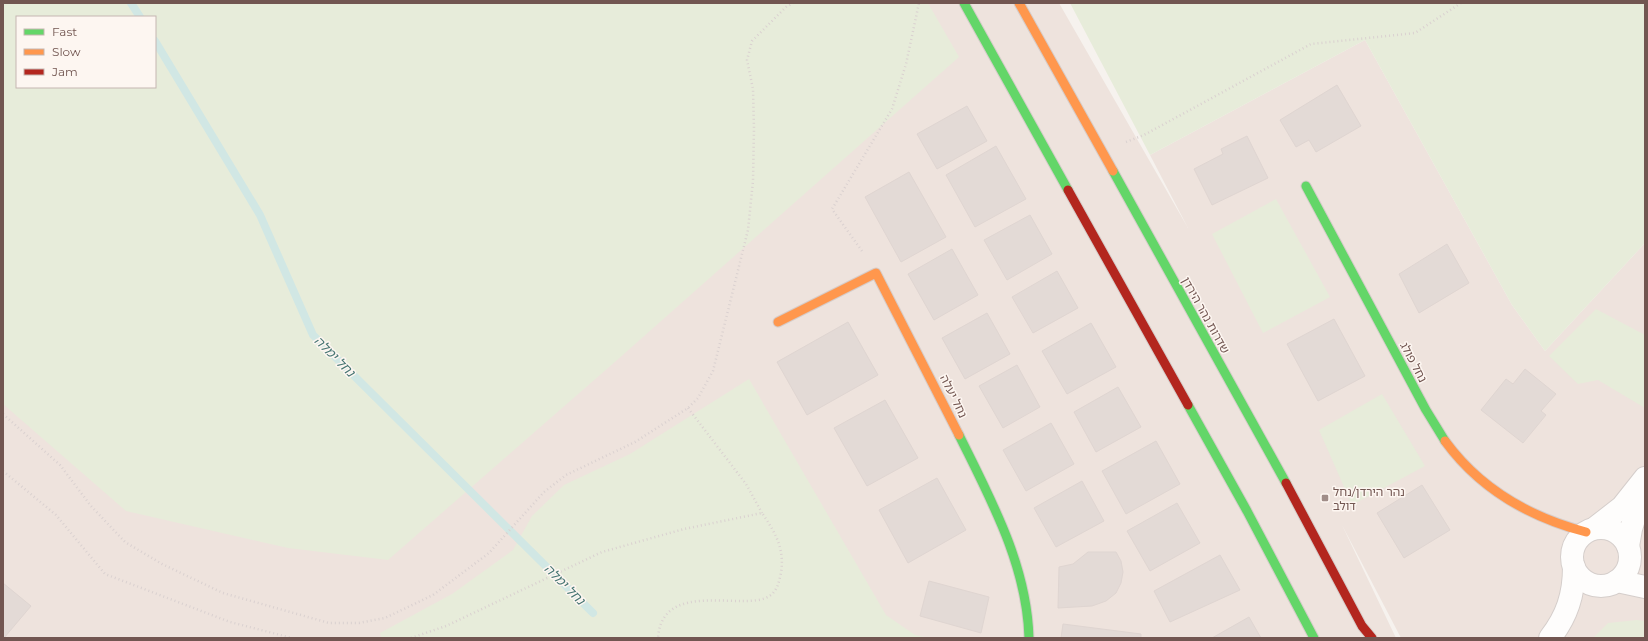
<svg xmlns="http://www.w3.org/2000/svg" width="1648" height="641" viewBox="0 0 1648 641" font-family="Montserrat,'Noto Sans Hebrew',sans-serif">
	<rect width="100%" height="100%" fill="#f6f2ee"/>
	<path fill="#eee3dd" fill-rule="evenodd" d="M 3,3 L 1059,3 L 1188,228 L 1150,155 L 1365,40 L 1512,305 L 1545,351 L 1645,243 L 1645,638 L 1401,638 L 1342,525 L 1396,638 L 3,638 ZM 17,17 L 155,17 L 155,87 L 17,87 Z"/>
	<g fill="#e7ecda" fill-rule="evenodd">
		<path d="M 3,3 L 928,3 L 959,57 L 616,361 L 388,560 L 288,548 L 126,511 L 3,404 ZM 17,17 L 155,17 L 155,87 L 17,87 Z"/>
		<path d="M 1070,3 L 1645,3 L 1645,243 L 1545,351 L 1512,305 L 1365,40 L 1150,155 Z"/>
		<path d="M 1276,199 L 1330,297 L 1263,333 L 1212,234 Z"/>
		<path d="M 1596,309 L 1645,335 L 1645,408 L 1598,380 L 1578,384 L 1549,356 Z"/>
		<path d="M 749,379 L 886,615 L 915,635 L 929,638 L 381,638 L 380,633 L 452,594 L 513,550 L 532,516 L 564,485 L 630,454 Z"/>
		<path d="M 1382,394 L 1425,466 L 1352,505 L 1319,430 Z"/>
		<path d="M 1637,620 L 1645,621 L 1645,638 L 1593,638 L 1608,623 Z"/>
	</g>
	<g fill="none" stroke-linecap="round" stroke-linejoin="round">
		<g stroke="#d1e7e4" stroke-width="8">
			<path d="M 131,3 L 140,17"/>
			<path d="M 155,41 L 260,215 L 313,335 L 593,613"/>
		</g>
	</g>
	<g fill="#e3dad6" stroke="#dfd5d1">
		<path d="M 1337,85 L 1361,126 L 1316,152 L 1309,140 L 1296,147 L 1280,120 Z"/>
		<path d="M 967,106 L 987,141 L 937,169 L 917,134 Z"/>
		<path d="M 1247,136 L 1268,178 L 1212,205 L 1194,169 L 1223,154 L 1221,149 Z"/>
		<path d="M 996,146 L 1026,199 L 975,227 L 946,175 Z"/>
		<path d="M 909,172 L 946,237 L 901,262 L 865,197 Z"/>
		<path d="M 1030,215 L 1052,254 L 1007,280 L 984,240 Z"/>
		<path d="M 1447,244 L 1469,283 L 1419,313 L 1399,274 Z"/>
		<path d="M 952,249 L 978,295 L 934,320 L 908,274 Z"/>
		<path d="M 1057,271 L 1078,308 L 1033,333 L 1012,297 Z"/>
		<path d="M 987,313 L 1010,354 L 965,379 L 942,338 Z"/>
		<path d="M 1334,319 L 1365,376 L 1318,401 L 1287,344 Z"/>
		<path d="M 848,322 L 878,375 L 807,415 L 777,362 Z"/>
		<path d="M 1091,323 L 1116,367 L 1067,394 L 1042,351 Z"/>
		<path d="M 1017,365 L 1040,407 L 1003,428 L 979,386 Z"/>
		<path d="M 1525,369 L 1556,394 L 1541,411 L 1546,415 L 1523,443 L 1481,410 L 1506,379 L 1513,384 Z"/>
		<path d="M 1118,387 L 1141,427 L 1096,452 L 1074,412 Z"/>
		<path d="M 885,400 L 918,458 L 867,486 L 834,428 Z"/>
		<path d="M 1051,423 L 1074,464 L 1026,491 L 1003,450 Z"/>
		<path d="M 1156,441 L 1180,484 L 1126,514 L 1102,471 Z"/>
		<path d="M 937,478 L 966,530 L 908,563 L 879,510 Z"/>
		<path d="M 1082,481 L 1104,521 L 1056,547 L 1034,508 Z"/>
		<path d="M 1422,485 L 1450,530 L 1404,558 L 1377,513 Z"/>
		<path d="M 1177,503 L 1200,543 L 1150,571 L 1127,531 Z"/>
		<path d="M 1088,552 L 1116,552 L 1121,561 L 1123,572 L 1121,583 L 1116,593 L 1106,601 L 1092,606 L 1058,608 L 1059,567 L 1073,564 Z"/>
		<path d="M 1220,555 L 1240,590 L 1170,622 L 1154,591 Z"/>
		<path d="M 929,581 L 989,597 L 981,633 L 920,616 Z"/>
		<path d="M 3,583 L 31,606 L 4,638 L 3,638 Z"/>
		<path d="M 1249,617 L 1261,638 L 1212,638 Z"/>
		<path d="M 1063,624 L 1141,634 L 1141,638 L 1061,638 Z"/>
	</g>
	<g fill="none" stroke-linecap="round" stroke-linejoin="round">
		<defs>
			<g id="street">
				<path d="M 1595,528 L 1622,507 L 1645,478"/>
				<circle cx="1601" cy="557" r="29"/>
				<path d="M 1628,546 L 1631,529 L 1644,486"/>
				<path d="M 1617,581 L 1645,587"/>
				<path d="M 1550,638 C 1567,616 1574,595 1574,567"/>
			</g>
			<g id="fast">
				<path d="M 964,3 L 1068,190"/>
				<path d="M 1113,171 L 1286,483"/>
				<path d="M 1306,186 L 1426,410 L 1445,441"/>
				<path d="M 1188,405 L 1247,511 L 1314,638"/>
				<path d="M 959,435 C 991,500 1027,565 1029,638"/>
			</g>
			<g id="slow">
				<path d="M 1019,3 L 1113,171"/>
				<path d="M 778,322 L 876,273 L 959,435"/>
				<path d="M 1445,441 C 1480,489 1529,517 1586,532"/>
			</g>
			<g id="jam">
				<path d="M 1068,190 L 1188,405"/>
				<path d="M 1286,483 L 1362,626 L 1372,638"/>
			</g>
		</defs>
		<use href="#street" stroke="#d5cecb" stroke-width="24"/>
		<use href="#fast" stroke="#d6cdca" stroke-width="11"/>
		<use href="#slow" stroke="#d6cdca" stroke-width="11"/>
		<use href="#jam" stroke="#d6cdca" stroke-width="11"/>
		<g stroke="#dad1d0" stroke-width="2.5" stroke-dasharray="1 3" stroke-linecap="butt">
			<path d="M 1126,142 L 1144,135 L 1311,44 L 1415,33 L 1461,3"/>
			<path d="M 862,251 L 832,209 L 892,109 L 906,64 L 919,3"/>
			<path d="M 688,408 L 746,484 L 762,513"/>
			<path d="M 3,414 L 60,465 L 91,506 L 125,542 L 162,564 L 223,593 L 329,623 L 359,623 L 385,618 L 433,595 L 489,553 L 544,492 L 566,475 L 635,442 L 688,408 L 698,398 L 713,371 L 748,230 L 753,181 L 754,129 L 753,89 L 747,60 L 752,41 L 786,7 L 793,3"/>
			<path d="M 3,471 L 56,515 L 105,574 L 230,622 L 292,638"/>
			<path d="M 411,638 L 446,626 L 602,552 L 684,529 L 762,513 C 775,532 785,549 781,573 C 779,581 778,589 771,595 C 763,601 751,601 741,601 C 708,601 661,593 658,638"/>
		</g>
		<use href="#street" stroke="#fefdfc" stroke-width="22"/>
		<use href="#fast" stroke="#63d668" stroke-width="9"/>
		<use href="#slow" stroke="#ff974d" stroke-width="9"/>
		<use href="#jam" stroke="#b3261e" stroke-width="9"/>
	</g>
	<rect fill="#a08d88" stroke="#fdf6f1" stroke-width="1.5" x="1321" y="494" width="8" height="8" rx="2"/>
	<g text-anchor="middle" dominant-baseline="central" stroke-width="3" stroke-linejoin="round" paint-order="stroke">
		<g font-size="12" fill="#725651" stroke="#fdf6f1">
			<text transform="translate(1206 315) rotate(61)">שדרות נהר הירדן</text>
			<text transform="translate(1414 362) rotate(62)">נחל פולג</text>
			<text transform="translate(954 396) rotate(64)">נחל יעלה</text>
		</g>
		<g font-size="12" fill="#725651" stroke="#fdf6f1" text-anchor="start">
			<text x="1333" y="491">נהר הירדן/נחל<tspan x="1333" dy="14">דולב</tspan></text>
		</g>
		<g font-size="13" font-style="italic" fill="#467573" stroke="#fdf6f1">
			<text transform="translate(335 356) rotate(45)">נחל ימלה</text>
			<text transform="translate(565 584) rotate(45)">נחל ימלה</text>
		</g>
	</g>
	<rect width="1648" height="641" fill="none" stroke="#725651" stroke-width="8"/>
	<rect x="16" y="16" width="140" height="72" fill="#fdf6f1" stroke="#c5b6b1"/>
	<rect x="24" y="29" width="20" height="6" fill="#63d668" stroke="#c5b6b1"/>
	<text x="52" y="36" font-size="12" fill="#725651">Fast</text>
	<rect x="24" y="49" width="20" height="6" fill="#ff974d" stroke="#c5b6b1"/>
	<text x="52" y="56" font-size="12" fill="#725651">Slow</text>
	<rect x="24" y="69" width="20" height="6" fill="#b3261e" stroke="#c5b6b1"/>
	<text x="52" y="76" font-size="12" fill="#725651">Jam</text>
</svg>
